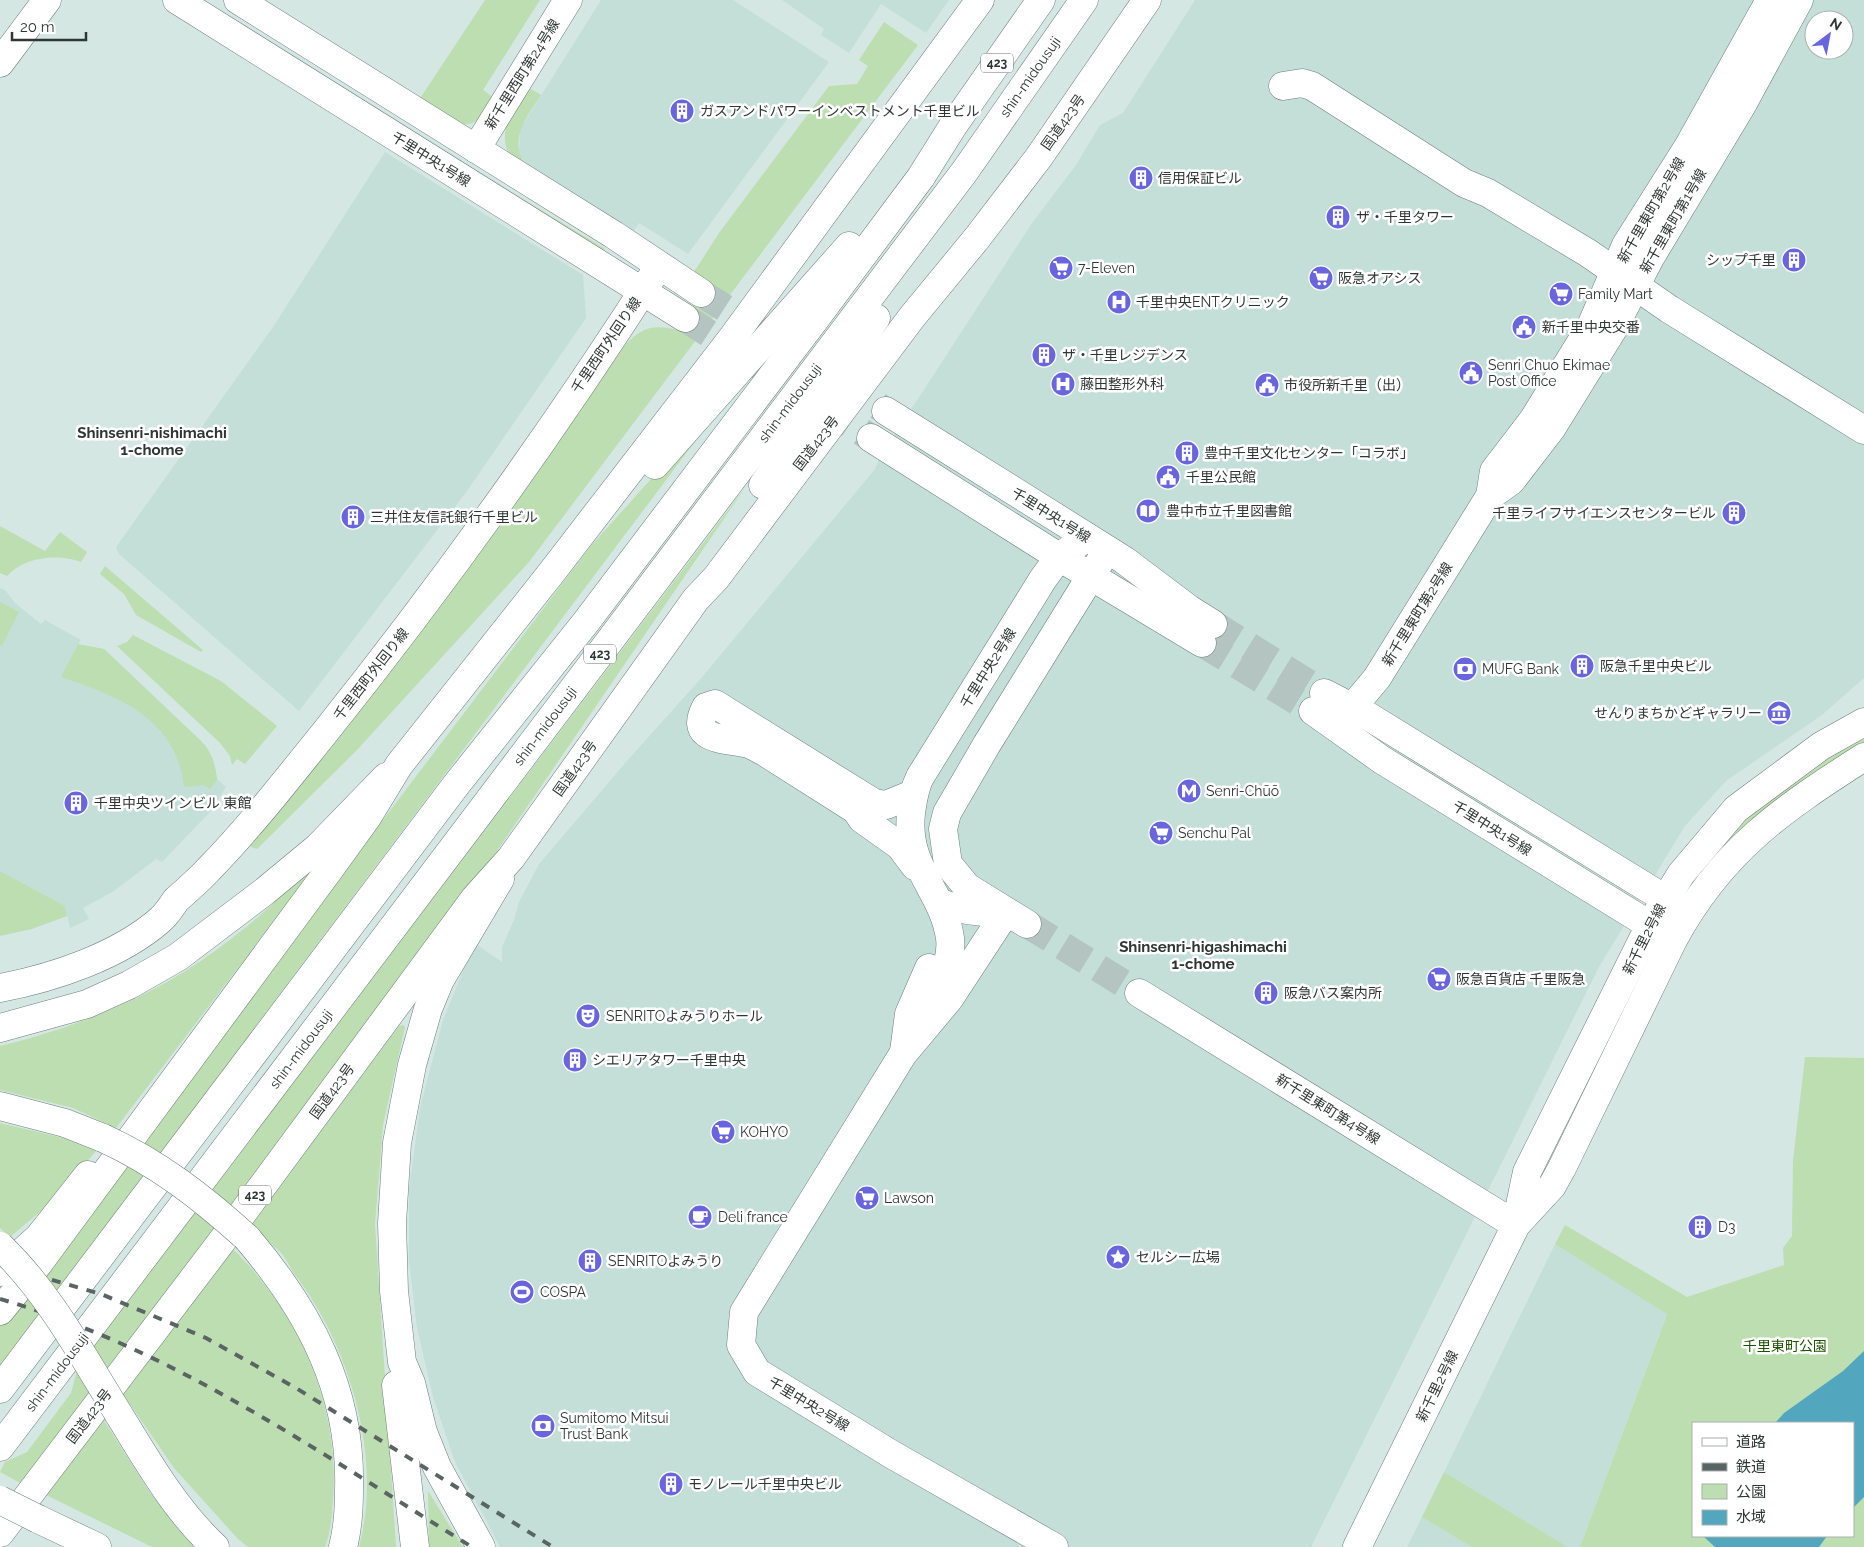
<svg xmlns="http://www.w3.org/2000/svg" width="1864" height="1547" viewBox="0 0 1864 1547" font-family="Raleway,'Noto Sans JP',sans-serif">
	<rect width="100%" height="100%" fill="#d5e7e3"/>
	<g fill="#c3dfd8" fill-rule="evenodd">
		<path d="M 601,0 L 733,0 L 829,62 L 688,254 L 639,223 L 630,236 L 524,163 L 519,153 L 520,129 Z"/>
		<path d="M 782,0 L 949,0 L 926,33 L 881,4 L 849,53 L 821,35 L 824,29 Z"/>
		<path d="M 1195,0 L 1864,0 L 1864,678 L 1822,715 L 1726,781 L 1685,826 L 1599,967 L 1311,1547 L 500,1547 L 455,1462 L 433,1397 L 417,1328 L 409,1260 L 409,1189 L 420,1108 L 443,1020 L 463,971 L 476,944 L 502,962 L 502,947 L 514,920 L 519,902 L 539,864 L 626,762 L 703,676 L 875,469 L 879,459 L 1032,223 L 1076,165 L 1100,125 L 1123,113 ZM 1814,20 L 1844,20 L 1844,50 L 1814,50 Z"/>
		<path d="M 385,152 L 583,275 L 586,318 L 467,491 L 299,711 L 119,554 L 116,547 L 273,327 Z"/>
		<path d="M 0,588 L 5,590 L 15,603 L 41,624 L 45,620 L 81,640 L 78,644 L 83,647 L 104,649 L 206,746 L 213,759 L 217,779 L 226,787 L 209,813 L 162,862 L 156,859 L 114,891 L 83,908 L 89,919 L 70,928 L 65,906 L 0,871 Z"/>
		<path d="M 1555,1244 L 1667,1313 L 1580,1547 L 1568,1547 L 1444,1472 Z"/>
		<path d="M 1422,1517 L 1472,1547 L 1407,1547 Z"/>
	</g>
	<g fill="#bcdeb0" fill-rule="evenodd">
		<path d="M 485,0 L 540,0 L 483,90 L 494,98 C 488,106 482,117 474,122 C 460,131 430,109 417,103 Z"/>
		<path d="M 884,22 L 918,45 L 529,562 L 357,750 L 257,849 L 249,846 L 444,600 L 625,345 C 642,327 653,324 678,330 L 706,284 L 692,275 L 719,233 L 829,86 L 857,84 L 868,66 L 859,60 Z"/>
		<path d="M 526,86 L 541,95 C 527,117 509,137 524,163 L 509,155 C 497,128 514,110 526,86 Z"/>
		<path d="M 464,164 L 604,248 L 606,255 Z"/>
		<path d="M 748,371 L 0,1366 L 0,1325 L 590,547 Z"/>
		<path d="M 745,488 L 473,886 L 22,1484 L 0,1472 L 5,1462 L 27,1452 L 71,1393 L 76,1374 L 95,1344 Z"/>
		<path d="M 0,526 L 45,551 L 60,532 L 87,552 L 81,562 C 58,553 23,557 7,576 L 0,573 Z"/>
		<path d="M 105,566 L 203,650 L 201,652 L 136,615 L 124,594 L 100,574 Z"/>
		<path d="M 0,602 L 19,612 L 2,646 L 0,645 Z"/>
		<path d="M 133,635 L 221,681 L 277,726 L 245,764 L 237,759 L 232,765 L 230,756 L 220,743 L 117,646 L 127,642 Z"/>
		<path d="M 78,644 L 104,649 L 199,739 C 211,751 215,762 217,779 L 210,789 L 204,785 L 184,787 C 177,719 119,696 61,677 Z"/>
		<path d="M 1864,736 L 1864,743 L 1832,763 L 1722,848 L 1720,848 L 1744,819 L 1828,758 Z"/>
		<path d="M 321,859 L 116,1128 L 73,1108 L 0,1090 L 0,1046 C 86,1025 167,991 236,935 C 266,912 293,884 321,859 Z"/>
		<path d="M 0,871 L 65,906 L 67,916 L 32,929 L 0,936 Z"/>
		<path d="M 403,1025 L 405,1027 L 383,1125 L 375,1224 L 396,1547 L 359,1547 C 383,1458 350,1347 296,1276 C 290,1268 286,1257 279,1251 C 269,1242 260,1234 251,1224 L 399,1026 Z"/>
		<path d="M 1805,1057 L 1864,1058 L 1864,1547 L 1580,1547 L 1667,1314 L 1555,1244 L 1565,1225 L 1687,1297 L 1784,1265 L 1783,1248 L 1792,1236 L 1793,1160 ZM 1693,1423 L 1853,1423 L 1853,1536 L 1693,1536 Z"/>
		<path d="M 0,1123 L 63,1138 L 96,1151 L 54,1200 L 10,1237 L 0,1228 Z"/>
		<path d="M 232,1248 C 298,1312 340,1405 333,1498 C 332,1515 331,1531 325,1547 L 248,1547 L 238,1539 L 174,1468 L 123,1394 Z"/>
		<path d="M 103,1419 L 150,1493 L 194,1547 L 152,1547 L 46,1495 Z"/>
		<path d="M 1444,1472 L 1568,1547 L 1472,1547 L 1422,1517 Z"/>
		<path d="M 428,1491 L 463,1547 L 429,1547 Z"/>
	</g>
	<g fill="#52a7bf">
		<path d="M 1864,1351 L 1864,1497 L 1853,1508 L 1853,1423 L 1775,1423 L 1784,1413 L 1843,1371 Z"/>
		<path d="M 1703,1536 L 1827,1536 L 1819,1547 L 1715,1547 Z"/>
	</g>
	<g fill="none" stroke-linecap="round" stroke-linejoin="round">
		<g stroke="#b4c4c0" stroke-width="28" stroke-dasharray="28 14" stroke-linecap="butt">
			<path d="M 701,293 L 886,411"/>
			<path d="M 685,318 L 871,438"/>
			<path d="M 1213,624 L 1324,693"/>
			<path d="M 1202,643 L 1313,711"/>
			<path d="M 1027,924 L 1139,993"/>
		</g>
		<defs>
			<g id="minor">
				<path d="M 177,0 L 685,318"/>
				<path d="M 238,0 L 614,235 L 701,293"/>
				<path d="M 0,63 L 47,0"/>
				<path d="M 1283,86 L 1302,83 L 1312,86 L 1464,183 L 1488,193 L 1588,253 L 1669,309 L 1864,430"/>
				<path d="M 476,149 L 568,0"/>
				<path d="M 886,411 L 1124,560 L 1189,609 L 1213,624"/>
				<path d="M 871,438 L 1059,557 L 1202,643"/>
				<path d="M 1490,496 L 1511,481 L 1551,429 L 1613,329 L 1650,258 L 1742,105 L 1799,0"/>
				<path d="M 1324,693 L 1363,713 L 1680,908"/>
				<path d="M 1313,711 L 1382,760 L 1666,935"/>
				<path d="M 1336,727 L 1377,678 L 1490,496 L 1494,471 L 1533,420 L 1591,326 L 1626,245 L 1688,147 L 1770,0"/>
				<path d="M 913,794 L 886,805 L 874,803 L 715,704 L 706,707 C 687,742 727,738 749,744 C 754,746 759,749 763,751 L 856,810 L 862,819 L 900,846 L 915,866"/>
				<path d="M 940,903 C 962,911 983,913 1006,912"/>
				<path d="M 1006,912 L 949,999 L 903,1054 L 744,1312 L 741,1345 L 757,1372 L 891,1454 L 1054,1547"/>
				<path d="M 1027,924 L 967,887 L 948,864 L 943,829 L 947,813 L 987,744 L 1107,550"/>
				<path d="M 0,988 C 53,978 119,956 160,920 C 167,914 171,907 176,900 C 187,890 199,880 209,869 C 251,826 288,778 326,731 C 445,582 556,427 659,266"/>
				<path d="M 1139,993 L 1516,1225"/>
				<path d="M 933,1003 C 940,983 953,960 950,938 C 943,890 905,868 911,813 C 913,800 914,789 920,777 L 1043,579 L 1059,557 L 1087,537"/>
				<path d="M 904,1052 L 909,1014 L 929,968"/>
				<path d="M 1516,1224 L 1527,1172 L 1650,925 L 1681,874 L 1736,809 L 1821,746 L 1864,722"/>
				<path d="M 1357,1547 L 1516,1225 L 1552,1186 L 1562,1168 L 1673,940 C 1721,851 1781,810 1864,757"/>
			</g>
			<g id="major">
				<path d="M 0,1028 L 87,1004 L 129,985 L 178,957 L 265,891 L 317,848 L 386,777"/>
				<path d="M 0,1106 L 65,1123 L 103,1138"/>
				<path d="M 247,1238 C 310,1312 352,1391 349,1490 C 349,1509 348,1528 343,1547"/>
				<path d="M 0,1272 L 39,1237 L 88,1175"/>
				<path d="M 396,1385 L 415,1547"/>
				<path d="M 118,1413 C 146,1459 175,1510 215,1547"/>
				<path d="M 38,1519 L 97,1547"/>
				<path d="M 481,1547 L 437,1467 L 423,1432 L 411,1383 L 402,1362 L 394,1291 L 392,1223 L 397,1143 L 412,1065 L 428,1009 L 440,980 L 500,879"/>
			</g>
			<g id="highway">
				<path d="M 655,465 L 849,246"/>
				<path d="M 763,485 L 876,318"/>
				<path d="M 0,1311 L 39,1263 L 332,866 L 368,816 L 399,765 L 552,572 L 732,338 L 980,0"/>
				<path d="M 0,1389 L 456,785 L 586,622 L 816,318 L 921,177 L 953,126 L 1041,0"/>
				<path d="M 0,1447 L 965,171 L 1084,0"/>
				<path d="M 0,1533 L 222,1241 L 475,898 L 511,858 L 696,599 L 716,578 L 912,317 L 977,238 L 1039,157 L 1147,0"/>
			</g>
		</defs>
		<use href="#minor" stroke="#6e7f7a" stroke-width="29"/>
		<use href="#major" stroke="#6e7f7a" stroke-width="29"/>
		<use href="#highway" stroke="#6e7f7a" stroke-width="29"/>
		<use href="#minor" stroke="#fff" stroke-width="28"/>
		<use href="#major" stroke="#fff" stroke-width="28"/>
		<use href="#highway" stroke="#fff" stroke-width="28"/>
		<g stroke="#5a6563" stroke-width="4" stroke-dasharray="9 9" stroke-linecap="butt">
			<path d="M 0,1265 L 101,1294 L 206,1338 L 296,1388 L 553,1547"/>
			<path d="M 0,1299 C 172,1348 321,1454 472,1547"/>
		</g>
		<defs>
			<g id="major-bridge">
				<path d="M 103,1138 C 158,1163 203,1198 247,1238"/>
				<path d="M 0,1246 C 50,1294 82,1355 118,1413"/>
				<path d="M 0,1500 L 38,1519"/>
			</g>
		</defs>
		<use href="#major-bridge" stroke="#6e7f7a" stroke-width="29" stroke-linecap="butt"/>
		<use href="#major-bridge" stroke="#fff" stroke-width="28"/>
	</g>
	<defs>
		<symbol id="building-disc" viewBox="-11 -11 22 22"><circle r="9.5" fill="#6865df" stroke="#fff"/><path d="M-4-6H4V6H1V3H-1V6H-4ZM-2.5-4.3h1.7v1.8h-1.7ZM.8-4.3h1.7v1.8H.8ZM-2.5-1h1.7V.8h-1.7ZM.8-1h1.7V.8H.8Z" fill="#fff"/></symbol>
		<symbol id="supermarket-disc" viewBox="-11 -11 22 22"><circle r="9.5" fill="#6865df" stroke="#fff"/><path d="M-6-5.5h2.5l.6 2H6L4.5 2H-2.5L-4.4-4H-6ZM-1.5 3.2a1.3 1.3 0 1 0 .1 0ZM3 3.2a1.3 1.3 0 1 0 .1 0Z" fill="#fff"/></symbol>
		<symbol id="hospital-disc" viewBox="-11 -11 22 22"><circle r="9.5" fill="#6865df" stroke="#fff"/><path d="M-5-5h3v3.5h4V-5h3V5h-3V1.5h-4V5h-3Z" fill="#fff"/></symbol>
		<symbol id="civic-disc" viewBox="-11 -11 22 22"><circle r="9.5" fill="#6865df" stroke="#fff"/><path d="M-.6-6.5H3V-4.5H.6V-3L4-1V1h2V6H-6V1h2V-1L-.6-3ZM-1.2 2.5V6h2.4V2.5Z" fill="#fff"/></symbol>
		<symbol id="library-disc" viewBox="-11 -11 22 22"><circle r="9.5" fill="#6865df" stroke="#fff"/><path d="M-6-4Q-3-5.5-.7-3.5V5Q-3 3-6 4ZM6-4Q3-5.5 .7-3.5V5Q3 3 6 4Z" fill="#fff"/></symbol>
		<symbol id="bank-disc" viewBox="-11 -11 22 22"><circle r="9.5" fill="#6865df" stroke="#fff"/><path d="M-6-4H6V4H-6ZM0-2.3a2.3 2.3 0 1 0 0 4.6a2.3 2.3 0 1 0 0-4.6Z" fill="#fff"/></symbol>
		<symbol id="museum-disc" viewBox="-11 -11 22 22"><circle r="9.5" fill="#6865df" stroke="#fff"/><path d="M0-6L6-3V-2H-6V-3ZM-5-1h2V3h-2ZM-1-1h2V3h-2ZM3-1h2V3H3ZM-6 4H6V6H-6Z" fill="#fff"/></symbol>
		<symbol id="metro-disc" viewBox="-11 -11 22 22"><circle r="9.5" fill="#6865df" stroke="#fff"/><path d="M-5.5 5V-5H-3L0 0L3-5H5.5V5H3V-.5L0 4L-3-.5V5Z" fill="#fff"/></symbol>
		<symbol id="theatre-disc" viewBox="-11 -11 22 22"><circle r="9.5" fill="#6865df" stroke="#fff"/><path d="M-5-5.5Q0-4 5-5.5V0Q5 5 0 6Q-5 5-5 0ZM-3.3-2.5H-1v1.5H-3.3ZM1-2.5H3.3v1.5H1ZM-2.8 1Q0 5.5 2.8 1Z" fill="#fff"/></symbol>
		<symbol id="cafe-disc" viewBox="-11 -11 22 22"><circle r="9.5" fill="#6865df" stroke="#fff"/><path d="M-5.5-4.5H6V0H3Q3 3.5 0 3.5H-2.5Q-5.5 3.5-5.5 0ZM3-3.2v2h1.7v-2ZM-6 4.5H4V6H-6Z" fill="#fff"/></symbol>
		<symbol id="sight-disc" viewBox="-11 -11 22 22"><circle r="9.5" fill="#6865df" stroke="#fff"/><path d="M0-6L1.8-2.2L6-1.7L2.9 1.2L3.7 5.4L0 3.3L-3.7 5.4L-2.9 1.2L-6-1.7L-1.8-2.2Z" fill="#fff"/></symbol>
		<symbol id="stadium-disc" viewBox="-11 -11 22 22"><circle r="9.5" fill="#6865df" stroke="#fff"/><path d="M0-5a6.5 5 0 1 0 0 10a6.5 5 0 1 0 0-10ZM-3.5-1.8h7v3.6h-7Z" fill="#fff"/></symbol>
	</defs>
	<g fill-rule="evenodd">
		<use href="#building-disc" x="668" y="97" width="28" height="28"/>
		<use href="#building-disc" x="1127" y="164" width="28" height="28"/>
		<use href="#building-disc" x="1324" y="203" width="28" height="28"/>
		<use href="#building-disc" x="1780" y="246" width="28" height="28"/>
		<use href="#supermarket-disc" x="1047" y="254" width="28" height="28"/>
		<use href="#supermarket-disc" x="1307" y="264" width="28" height="28"/>
		<use href="#supermarket-disc" x="1547" y="280" width="28" height="28"/>
		<use href="#hospital-disc" x="1105" y="288" width="28" height="28"/>
		<use href="#civic-disc" x="1510" y="313" width="28" height="28"/>
		<use href="#building-disc" x="1030" y="341" width="28" height="28"/>
		<use href="#civic-disc" x="1457" y="359" width="28" height="28"/>
		<use href="#hospital-disc" x="1049" y="370" width="28" height="28"/>
		<use href="#civic-disc" x="1253" y="371" width="28" height="28"/>
		<use href="#building-disc" x="1173" y="439" width="28" height="28"/>
		<use href="#civic-disc" x="1154" y="463" width="28" height="28"/>
		<use href="#library-disc" x="1134" y="497" width="28" height="28"/>
		<use href="#building-disc" x="1720" y="499" width="28" height="28"/>
		<use href="#building-disc" x="339" y="503" width="28" height="28"/>
		<use href="#building-disc" x="1568" y="652" width="28" height="28"/>
		<use href="#bank-disc" x="1451" y="655" width="28" height="28"/>
		<use href="#museum-disc" x="1765" y="699" width="28" height="28"/>
		<use href="#metro-disc" x="1175" y="777" width="28" height="28"/>
		<use href="#building-disc" x="62" y="789" width="28" height="28"/>
		<use href="#supermarket-disc" x="1147" y="819" width="28" height="28"/>
		<use href="#supermarket-disc" x="1425" y="965" width="28" height="28"/>
		<use href="#building-disc" x="1252" y="979" width="28" height="28"/>
		<use href="#theatre-disc" x="574" y="1002" width="28" height="28"/>
		<use href="#building-disc" x="561" y="1046" width="28" height="28"/>
		<use href="#supermarket-disc" x="709" y="1118" width="28" height="28"/>
		<use href="#supermarket-disc" x="853" y="1184" width="28" height="28"/>
		<use href="#cafe-disc" x="686" y="1203" width="28" height="28"/>
		<use href="#building-disc" x="1686" y="1213" width="28" height="28"/>
		<use href="#sight-disc" x="1104" y="1243" width="28" height="28"/>
		<use href="#building-disc" x="576" y="1247" width="28" height="28"/>
		<use href="#stadium-disc" x="508" y="1278" width="28" height="28"/>
		<use href="#bank-disc" x="529" y="1412" width="28" height="28"/>
		<use href="#building-disc" x="657" y="1470" width="28" height="28"/>
	</g>
	<g text-anchor="middle" dominant-baseline="central" stroke-width="5" stroke-linejoin="round" paint-order="stroke">
		<g fill="#fff" stroke="#6d7372" stroke-width="1">
			<rect x="981" y="53.5" width="32" height="19" rx="4"/>
			<rect x="584" y="644.5" width="32" height="19" rx="4"/>
			<rect x="239" y="1185.5" width="32" height="19" rx="4"/>
		</g>
		<g font-size="12" font-weight="bold" fill="#2f3735">
			<text x="997" y="63">423</text>
			<text x="600" y="654">423</text>
			<text x="255" y="1195">423</text>
		</g>
		<g font-size="14" fill="#2f3735" stroke="#fff">
			<text transform="translate(522 74) rotate(-58)">新千里西町第24号線</text>
			<text transform="translate(1030 77) rotate(-55)">shin-midousuji</text>
			<text transform="translate(1063 122) rotate(-55)">国道423号</text>
			<text transform="translate(431 159) rotate(32)">千里中央1号線</text>
			<text transform="translate(1651 210) rotate(-60)">新千里東町第2号線</text>
			<text transform="translate(1673 221) rotate(-60)">新千里東町第1号線</text>
			<text transform="translate(606 345) rotate(-56)">千里西町外回り線</text>
			<text transform="translate(790 403) rotate(-53)">shin-midousuji</text>
			<text transform="translate(816 443) rotate(-53)">国道423号</text>
			<text transform="translate(1051 515) rotate(32)">千里中央1号線</text>
			<text transform="translate(1417 614) rotate(-58)">新千里東町第2号線</text>
			<text transform="translate(988 668) rotate(-58)">千里中央2号線</text>
			<text transform="translate(371 674) rotate(-52)">千里西町外回り線</text>
			<text transform="translate(545 726) rotate(-53)">shin-midousuji</text>
			<text transform="translate(575 768) rotate(-55)">国道423号</text>
			<text transform="translate(1492 828) rotate(32)">千里中央1号線</text>
			<text transform="translate(1644 939) rotate(-63)">新千里2号線</text>
			<text transform="translate(301 1049) rotate(-53)">shin-midousuji</text>
			<text transform="translate(332 1091) rotate(-54)">国道423号</text>
			<text transform="translate(1328 1109) rotate(32)">新千里東町第4号線</text>
			<text transform="translate(57 1372) rotate(-53)">shin-midousuji</text>
			<text transform="translate(1437 1386) rotate(-64)">新千里2号線</text>
			<text transform="translate(809 1404) rotate(31)">千里中央2号線</text>
			<text transform="translate(89 1416) rotate(-53)">国道423号</text>
		</g>
		<g font-size="14" fill="#2f3735" stroke="#fff" text-anchor="start">
			<text x="700" y="111">ガスアンドパワーインベストメント千里ビル</text>
			<text x="1158" y="178">信用保証ビル</text>
			<text x="1356" y="217">ザ・千里タワー</text>
			<text x="1776" y="260" text-anchor="end">シップ千里</text>
			<text x="1078" y="268">7-Eleven</text>
			<text x="1338" y="278">阪急オアシス</text>
			<text x="1578" y="294">Family Mart</text>
			<text x="1136" y="302">千里中央ENTクリニック</text>
			<text x="1542" y="327">新千里中央交番</text>
			<text x="1062" y="355">ザ・千里レジデンス</text>
			<text x="1488" y="365">Senri Chuo Ekimae<tspan x="1488" dy="16">Post Office</tspan></text>
			<text x="1080" y="384">藤田整形外科</text>
			<text x="1284" y="385">市役所新千里（出）</text>
			<text x="1204" y="453">豊中千里文化センター「コラボ」</text>
			<text x="1186" y="477">千里公民館</text>
			<text x="1166" y="511">豊中市立千里図書館</text>
			<text x="1716" y="513" text-anchor="end">千里ライフサイエンスセンタービル</text>
			<text x="370" y="517">三井住友信託銀行千里ビル</text>
			<text x="1600" y="666">阪急千里中央ビル</text>
			<text x="1482" y="669">MUFG Bank</text>
			<text x="1762" y="713" text-anchor="end">せんりまちかどギャラリー</text>
			<text x="1206" y="791">Senri-Chūō</text>
			<text x="94" y="803">千里中央ツインビル 東館</text>
			<text x="1178" y="833">Senchu Pal</text>
			<text x="1456" y="979">阪急百貨店 千里阪急</text>
			<text x="1284" y="993">阪急バス案内所</text>
			<text x="606" y="1016">SENRITOよみうりホール</text>
			<text x="592" y="1060">シエリアタワー千里中央</text>
			<text x="740" y="1132">KOHYO</text>
			<text x="884" y="1198">Lawson</text>
			<text x="718" y="1217">Deli france</text>
			<text x="1718" y="1227">D3</text>
			<text x="1136" y="1257">セルシー広場</text>
			<text x="608" y="1261">SENRITOよみうり</text>
			<text x="540" y="1292">COSPA</text>
			<text x="560" y="1418">Sumitomo Mitsui<tspan x="560" dy="16">Trust Bank</tspan></text>
			<text x="688" y="1484">モノレール千里中央ビル</text>
		</g>
		<g font-size="14" fill="#1e5201" stroke="#fff">
			<text x="1785" y="1346">千里東町公園</text>
		</g>
		<g font-size="15" font-weight="bold" fill="#2f3735" stroke="#fff">
			<text x="152" y="433">Shinsenri-nishimachi<tspan x="152" dy="17">1-chome</tspan></text>
			<text x="1203" y="947">Shinsenri-higashimachi<tspan x="1203" dy="17">1-chome</tspan></text>
		</g>
	</g>
	<rect x="1692" y="1422" width="162" height="115" fill="#ffffff" stroke="#acafae"/>
	<rect x="1702" y="1438" width="25" height="8" fill="#ffffff" stroke="#acafae"/>
	<text x="1736" y="1447" font-size="15" fill="#2f3735">道路</text>
	<rect x="1702" y="1463" width="25" height="8" fill="#5a6563" stroke="#acafae"/>
	<text x="1736" y="1472" font-size="15" fill="#2f3735">鉄道</text>
	<rect x="1702" y="1484" width="25" height="15" fill="#bcdeb0" stroke="#acafae"/>
	<text x="1736" y="1497" font-size="15" fill="#2f3735">公園</text>
	<rect x="1702" y="1510" width="25" height="15" fill="#52a7bf" stroke="#acafae"/>
	<text x="1736" y="1522" font-size="15" fill="#2f3735">水域</text>
	<g transform="translate(1829 35) rotate(32)"><circle r="24" fill="#ffffff" stroke="#acafae"/>
	<path d="M0-4L9 19L0 12L-9 19Z" fill="#6865df"/>
	<text y="-8" font-size="14" font-weight="bold" text-anchor="middle" fill="#2f3735">N</text>
	</g>
	<path d="M12 32v8h74v-8" fill="none" stroke="#2f3735" stroke-width="2.5"/>
	<text x="20" y="32" font-size="15" fill="#2f3735" stroke="#ffffff" stroke-width="4" paint-order="stroke">20 m</text>
</svg>
